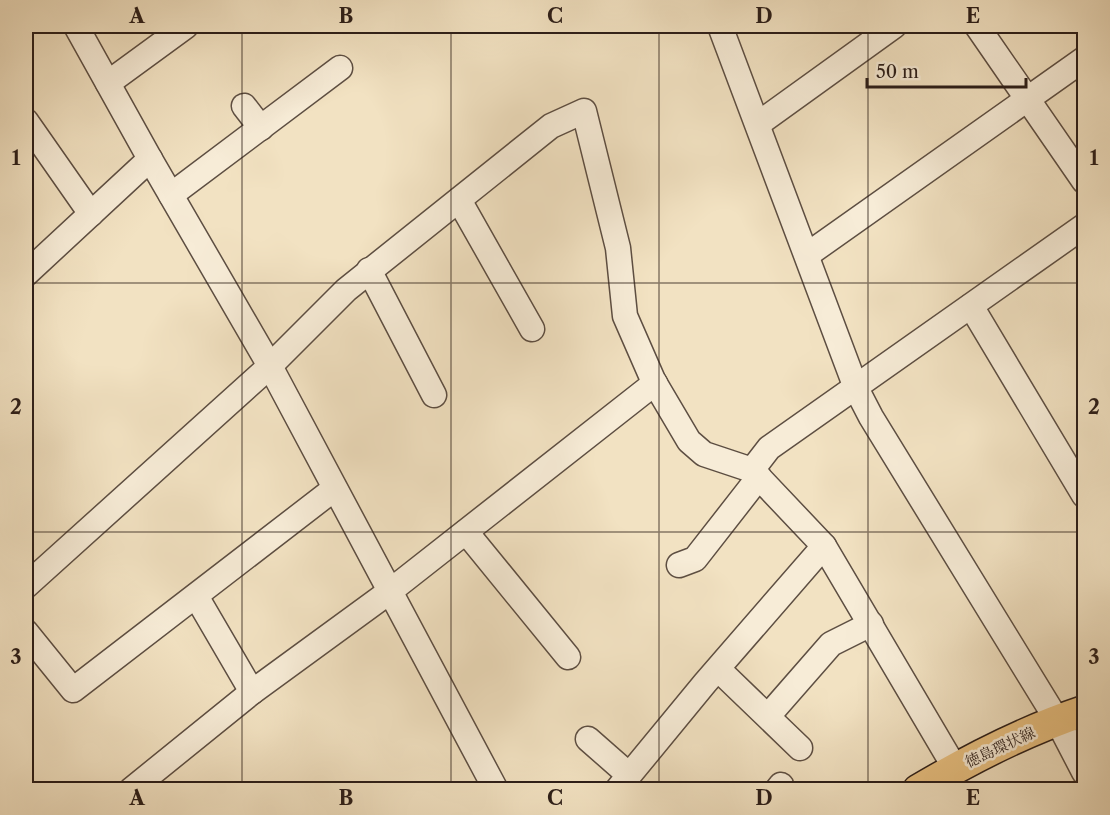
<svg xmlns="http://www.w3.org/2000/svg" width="1110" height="815" viewBox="0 0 1110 815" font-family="'Libre Caslon Text','Noto Serif JP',serif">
	<rect width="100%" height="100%" fill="#f2e2c2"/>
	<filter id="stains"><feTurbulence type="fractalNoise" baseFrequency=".00333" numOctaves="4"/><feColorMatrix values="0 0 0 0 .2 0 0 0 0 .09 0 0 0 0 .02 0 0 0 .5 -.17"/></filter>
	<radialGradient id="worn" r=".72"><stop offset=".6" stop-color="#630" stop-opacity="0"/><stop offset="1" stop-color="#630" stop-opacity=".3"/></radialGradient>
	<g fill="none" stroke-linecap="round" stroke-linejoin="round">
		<defs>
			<g id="minor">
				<path d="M 76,26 L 150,159 L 270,366 L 496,790"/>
				<path d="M 720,26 L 856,388 L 871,417 L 1057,720 L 1084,772"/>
				<path d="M 977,26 L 1084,181"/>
				<path d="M 108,83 L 186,26"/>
				<path d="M 244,106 L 261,128"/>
				<path d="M 26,121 L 91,214"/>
				<path d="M 758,124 L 894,26"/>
				<path d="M 171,195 L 340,68"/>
				<path d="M 459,200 L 532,329"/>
				<path d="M 807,255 L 1084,59"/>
				<path d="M 369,270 L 434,395"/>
				<path d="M 26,274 L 150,159"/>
				<path d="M 971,306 L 1084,495"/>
				<path d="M 466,532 L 568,657"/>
				<path d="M 824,546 L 955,768"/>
				<path d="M 679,565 L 695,559 L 759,477"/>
				<path d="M 26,586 L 270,366 L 346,290 L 551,126 L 584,111 L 618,248 L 625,316 L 653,380 L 689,441 L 704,454 L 752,470"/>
				<path d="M 196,596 L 252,692"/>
				<path d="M 26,632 L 73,690 L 334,489"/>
				<path d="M 718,669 L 800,748"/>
				<path d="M 768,716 L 831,644 L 871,624"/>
				<path d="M 588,739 L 629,775"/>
				<path d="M 131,790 L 252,692 L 389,592 L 655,383"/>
				<path d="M 617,790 L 705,683 L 824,546 L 752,470 L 769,448 L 1084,226"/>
				<path d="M 777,790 L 781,785"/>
			</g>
			<path id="major" d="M 918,790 C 970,759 1027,730 1084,711"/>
		</defs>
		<use href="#minor" stroke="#5d4e42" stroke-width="27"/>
		<use href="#major" stroke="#2b1d18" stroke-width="33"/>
		<use href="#minor" stroke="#f7ecd7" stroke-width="24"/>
		<use href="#major" stroke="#e9c181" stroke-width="30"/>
	</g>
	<path fill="none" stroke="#2b1d18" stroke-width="1.5" stroke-opacity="0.55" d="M 242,26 L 242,790M 451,26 L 451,790M 659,26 L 659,790M 868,26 L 868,790M 26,283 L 1084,283M 26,532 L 1084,532"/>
	<g text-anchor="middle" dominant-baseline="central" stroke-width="5" stroke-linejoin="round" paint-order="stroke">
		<g font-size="15" fill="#2b1d18" stroke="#f7ecd7">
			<text transform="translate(1000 747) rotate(-25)">徳島環状線</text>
		</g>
	</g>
	<rect width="1110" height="815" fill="none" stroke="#f2e2c2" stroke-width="66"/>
	<path d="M867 78v9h159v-9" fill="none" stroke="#2b1d18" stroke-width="3"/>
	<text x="876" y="78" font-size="18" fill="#2b1d18" stroke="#f7ecd7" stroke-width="4.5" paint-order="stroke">50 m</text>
	<rect x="33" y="33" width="1044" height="749" fill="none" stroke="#2b1d18" stroke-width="2"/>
	<g font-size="20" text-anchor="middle" font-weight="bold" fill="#2b1d18">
		<text x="137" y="23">A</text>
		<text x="346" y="23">B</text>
		<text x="555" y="23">C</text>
		<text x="764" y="23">D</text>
		<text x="973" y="23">E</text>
		<text x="16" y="165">1</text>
		<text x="1094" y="165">1</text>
		<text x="16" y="414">2</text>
		<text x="1094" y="414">2</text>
		<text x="16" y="664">3</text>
		<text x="1094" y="664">3</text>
		<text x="137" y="805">A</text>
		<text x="346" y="805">B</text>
		<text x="555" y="805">C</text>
		<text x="764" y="805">D</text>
		<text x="973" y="805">E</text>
	</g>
	<rect width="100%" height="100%" filter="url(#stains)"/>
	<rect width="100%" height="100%" fill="url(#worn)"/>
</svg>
